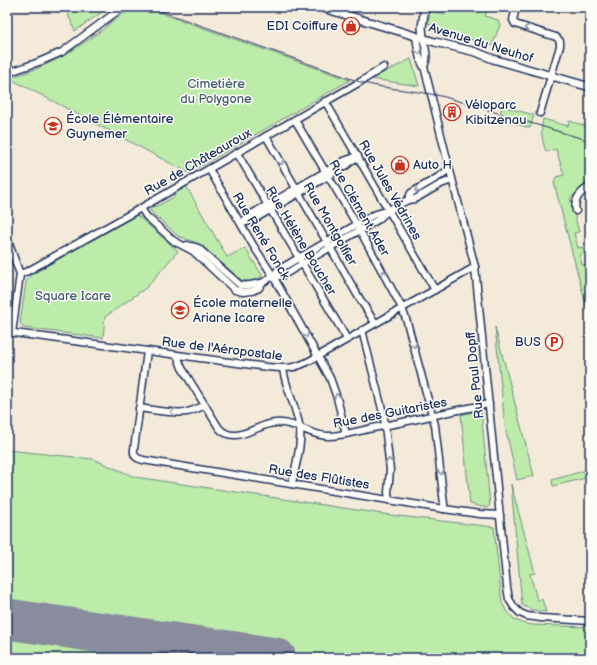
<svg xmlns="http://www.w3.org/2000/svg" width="597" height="665" viewBox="0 0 597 665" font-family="'Balsamiq Sans',sans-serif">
	<rect width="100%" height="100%" fill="#f4ead9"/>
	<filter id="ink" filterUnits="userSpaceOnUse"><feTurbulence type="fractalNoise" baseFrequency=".025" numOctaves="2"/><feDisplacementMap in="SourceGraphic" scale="8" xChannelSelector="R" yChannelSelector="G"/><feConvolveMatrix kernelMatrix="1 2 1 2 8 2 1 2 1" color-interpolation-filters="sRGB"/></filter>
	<g filter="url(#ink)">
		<g fill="#bcebaa" stroke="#6c8d84">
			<path d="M 65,7 L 109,7 L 75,31 Z"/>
			<path d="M 132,7 L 144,7 L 350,80 L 189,173 L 9,78 C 25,73 41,68 55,60 C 83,46 108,25 132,7 Z"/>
			<path d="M 445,7 L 482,7 L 488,8 L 485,16 L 498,20 L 500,25 L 492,46 L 440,30 L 428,23 L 430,11 L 444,14 Z"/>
			<path d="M 411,59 L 419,86 L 371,79 Z"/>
			<path d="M 502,106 L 534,115 L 530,128 L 499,119 Z"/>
			<path d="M 543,119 L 568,126 L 569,121 L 590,127 L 590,183 L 570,198 L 579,232 L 574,233 L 578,248 L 583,247 L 584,253 L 580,255 L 582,265 L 587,264 L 590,275 L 590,311 L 587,309 L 554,183 L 556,177 L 564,175 L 556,149 L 546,152 C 542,139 540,132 543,119 Z"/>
			<path d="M 186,186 L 227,257 L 245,248 L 262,275 L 261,277 L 252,282 L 241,280 L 200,244 L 178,236 L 151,212 L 150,207 L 157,206 L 174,197 L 176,192 Z"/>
			<path d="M 137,215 L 178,251 L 147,287 L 105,317 L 103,338 L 24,328 L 20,323 L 26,282 L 31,275 Z"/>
			<path d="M 495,327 L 534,476 L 517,480 L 505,426 Z"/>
			<path d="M 481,410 L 490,505 L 487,508 L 470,504 L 461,415 Z"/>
			<path d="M 7,450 L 93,459 L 135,477 L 390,515 L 494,527 L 502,603 L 506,610 L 514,619 L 522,623 L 532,625 L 590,627 L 590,658 L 7,658 Z"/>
			<path d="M 590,469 L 590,477 L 553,486 L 552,480 Z"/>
			<path d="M 511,484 L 535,573 L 530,574 L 537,600 L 542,599 L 546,612 L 532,610 L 522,605 Z"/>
		</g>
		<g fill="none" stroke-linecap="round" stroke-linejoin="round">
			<path stroke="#888c9c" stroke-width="41" d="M 7,619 L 276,658"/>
			<defs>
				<g id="minor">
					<path d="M 516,7 L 513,20 L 515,24 L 556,37 L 560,41 L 560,46 L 540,113"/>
					<path d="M 416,36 C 417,43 418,51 420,59 C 421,63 424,66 425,70 L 448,163 L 475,267 L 507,587 L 509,599 L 514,607 L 520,613 L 527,616 L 541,618 L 590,621"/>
					<path d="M 423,38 C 425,47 429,57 424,66"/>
					<path d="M 7,73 L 39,62 L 62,52 L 123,7"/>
					<path d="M 325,101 L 435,290"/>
					<path d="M 295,120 L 357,225 L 402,308 L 407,322 L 430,407 L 435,425 L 444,504 L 444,509"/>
					<path d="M 266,136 L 358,296 L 375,323"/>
					<path d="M 237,153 L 299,258 L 347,339"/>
					<path d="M 358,156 L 347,165 L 270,210 L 251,221 L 241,223 L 250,215 L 344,161 Z"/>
					<path d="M 209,169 L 253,245 L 273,276 L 330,378 L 337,398 L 346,434"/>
					<path d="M 449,169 L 440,176 L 411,193 L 408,200 L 415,199 L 441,184 L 452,180"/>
					<path d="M 141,208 L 146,216 L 174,241 L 193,251 L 235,290 L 243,292 L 252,291 L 259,288 L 262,283 L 273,276"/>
					<path d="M 389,210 L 373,215 L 278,270 L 273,276 L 282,276 L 302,264 L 379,219 C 386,210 398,205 408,200"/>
					<path d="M 576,211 C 573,199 581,192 590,186"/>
					<path d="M 7,238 L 17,266 L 20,274 L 12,333"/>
					<path d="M 187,245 L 198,248 L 240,285 C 248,287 254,283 262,283"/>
					<path d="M 20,274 L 28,271 L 141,208 L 360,82 L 384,67"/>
					<path d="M 362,330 L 384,417 L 390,470 L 388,492 L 389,500"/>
					<path d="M 7,332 L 267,367 C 285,369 295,369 311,360 L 475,267"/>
					<path d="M 147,351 L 134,449 C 133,456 136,458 143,460 L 444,509 L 480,514 L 500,515"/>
					<path d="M 177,355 L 182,368 L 219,428 C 235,446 257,424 275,423 C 295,421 310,436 328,436 C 342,436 358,431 373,428 C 411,421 450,411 489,404"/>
					<path d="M 283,369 C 286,390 297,408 300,429 C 302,446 295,467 292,484"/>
					<path d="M 139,408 C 155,410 172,414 187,412 C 193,411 199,408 205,405"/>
				</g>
				<g id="tertiary">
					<path d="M 320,7 L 435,42 L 476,52 L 493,59 L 590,87"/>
					<path d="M 423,38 L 422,27 L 425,7"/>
				</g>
			</defs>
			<use href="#minor" stroke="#1b2f5e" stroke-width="9"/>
			<use href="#tertiary" stroke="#1b2f5e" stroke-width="10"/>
			<use href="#minor" stroke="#fdfcf7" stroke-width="6"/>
			<use href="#tertiary" stroke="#fdfcf7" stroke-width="7"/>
			<path stroke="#1b2f5e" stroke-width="1" d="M 149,7 L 360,82 C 388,90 417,90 445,97 L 590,141"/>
		</g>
		<defs><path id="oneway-chevron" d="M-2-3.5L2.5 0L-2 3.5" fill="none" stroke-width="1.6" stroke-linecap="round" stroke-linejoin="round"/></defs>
		<g stroke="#8c96aa">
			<use href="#oneway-chevron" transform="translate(527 28) rotate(-164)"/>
			<use href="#oneway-chevron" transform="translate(419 52) rotate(80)"/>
			<use href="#oneway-chevron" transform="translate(281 162) rotate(60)"/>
			<use href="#oneway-chevron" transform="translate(417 190) rotate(148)"/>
			<use href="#oneway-chevron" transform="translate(384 273) rotate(-120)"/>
			<use href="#oneway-chevron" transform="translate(306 335) rotate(61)"/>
			<use href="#oneway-chevron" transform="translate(414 345) rotate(75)"/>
			<use href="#oneway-chevron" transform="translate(337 396) rotate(-106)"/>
			<use href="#oneway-chevron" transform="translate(173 412) rotate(-177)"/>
			<use href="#oneway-chevron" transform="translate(389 461) rotate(-96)"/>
			<use href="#oneway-chevron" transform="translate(441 472) rotate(84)"/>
		</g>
	</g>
	<defs>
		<symbol id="shop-ring" viewBox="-11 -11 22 22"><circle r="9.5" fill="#fdfcf7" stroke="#c8321e" stroke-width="1.5"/><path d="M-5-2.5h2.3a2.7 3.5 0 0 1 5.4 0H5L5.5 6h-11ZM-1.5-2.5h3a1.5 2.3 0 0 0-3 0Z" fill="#c8321e"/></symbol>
		<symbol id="building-ring" viewBox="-11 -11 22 22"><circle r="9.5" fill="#fdfcf7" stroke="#c8321e" stroke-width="1.5"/><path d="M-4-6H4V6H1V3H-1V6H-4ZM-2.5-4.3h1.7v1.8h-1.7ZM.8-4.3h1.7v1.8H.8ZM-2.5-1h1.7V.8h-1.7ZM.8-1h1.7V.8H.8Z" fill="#c8321e"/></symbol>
		<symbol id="school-ring" viewBox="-11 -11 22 22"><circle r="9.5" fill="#fdfcf7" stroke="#c8321e" stroke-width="1.5"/><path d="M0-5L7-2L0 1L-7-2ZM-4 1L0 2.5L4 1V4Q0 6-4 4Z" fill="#c8321e"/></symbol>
		<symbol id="parking-ring" viewBox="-11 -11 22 22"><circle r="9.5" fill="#fdfcf7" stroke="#c8321e" stroke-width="1.5"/><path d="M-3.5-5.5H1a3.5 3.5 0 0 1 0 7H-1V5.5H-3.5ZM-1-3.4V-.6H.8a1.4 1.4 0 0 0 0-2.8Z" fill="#c8321e"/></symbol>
	</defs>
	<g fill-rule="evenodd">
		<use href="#shop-ring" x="341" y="16" width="20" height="20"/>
		<use href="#building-ring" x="442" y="102" width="20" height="20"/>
		<use href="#school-ring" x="43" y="116" width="20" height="20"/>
		<use href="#shop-ring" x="390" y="155" width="20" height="20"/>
		<use href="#school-ring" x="170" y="300" width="20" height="20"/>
		<use href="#parking-ring" x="544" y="332" width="20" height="20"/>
	</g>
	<g text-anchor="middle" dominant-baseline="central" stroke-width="3" stroke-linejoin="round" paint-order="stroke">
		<g font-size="13" fill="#1b2f5e" stroke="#fdfcf7" text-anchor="start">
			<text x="338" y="26" text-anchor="end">EDI Coiffure</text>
			<text x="465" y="105">Véloparc<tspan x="465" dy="15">Kibitzenau</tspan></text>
			<text x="66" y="119">École Élémentaire<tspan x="66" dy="15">Guynemer</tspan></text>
			<text x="413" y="165">Auto H</text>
			<text x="193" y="303">École maternelle<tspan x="193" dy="15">Ariane Icare</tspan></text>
			<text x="541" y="342" text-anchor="end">BUS</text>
		</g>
		<g font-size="13" fill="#1b2f5e" stroke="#fdfcf7">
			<text transform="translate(481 43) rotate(17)">Avenue du Neuhof</text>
			<text transform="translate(198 162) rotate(-30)">Rue de Châteauroux</text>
			<text transform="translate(390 190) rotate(60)">Rue Jules Védrines</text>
			<text transform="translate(359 208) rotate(60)">Rue Clément Ader</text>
			<text transform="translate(330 224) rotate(60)">Rue Montgolfier</text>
			<text transform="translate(261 236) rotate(59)">Rue René Fonck</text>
			<text transform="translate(301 241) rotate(59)">Rue Hélène Boucher</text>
			<text transform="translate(222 349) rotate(7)">Rue de l'Aéropostale</text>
			<text transform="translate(475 375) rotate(-96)">Rue Paul Dopff</text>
			<text transform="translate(390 413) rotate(-11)">Rue des Guitaristes</text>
			<text transform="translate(319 477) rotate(9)">Rue des Flûtistes</text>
		</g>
		<g font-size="13" fill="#435e71" stroke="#fdfcf7">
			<text x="216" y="84">Cimetière<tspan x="216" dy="15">du Polygone</tspan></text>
			<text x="73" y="296">Square Icare</text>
		</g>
	</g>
	<rect width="597" height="665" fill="none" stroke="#fdfcf7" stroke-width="24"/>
	<rect x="12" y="12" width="573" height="641" fill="none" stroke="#1b2f5e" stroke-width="1.5" filter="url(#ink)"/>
</svg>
